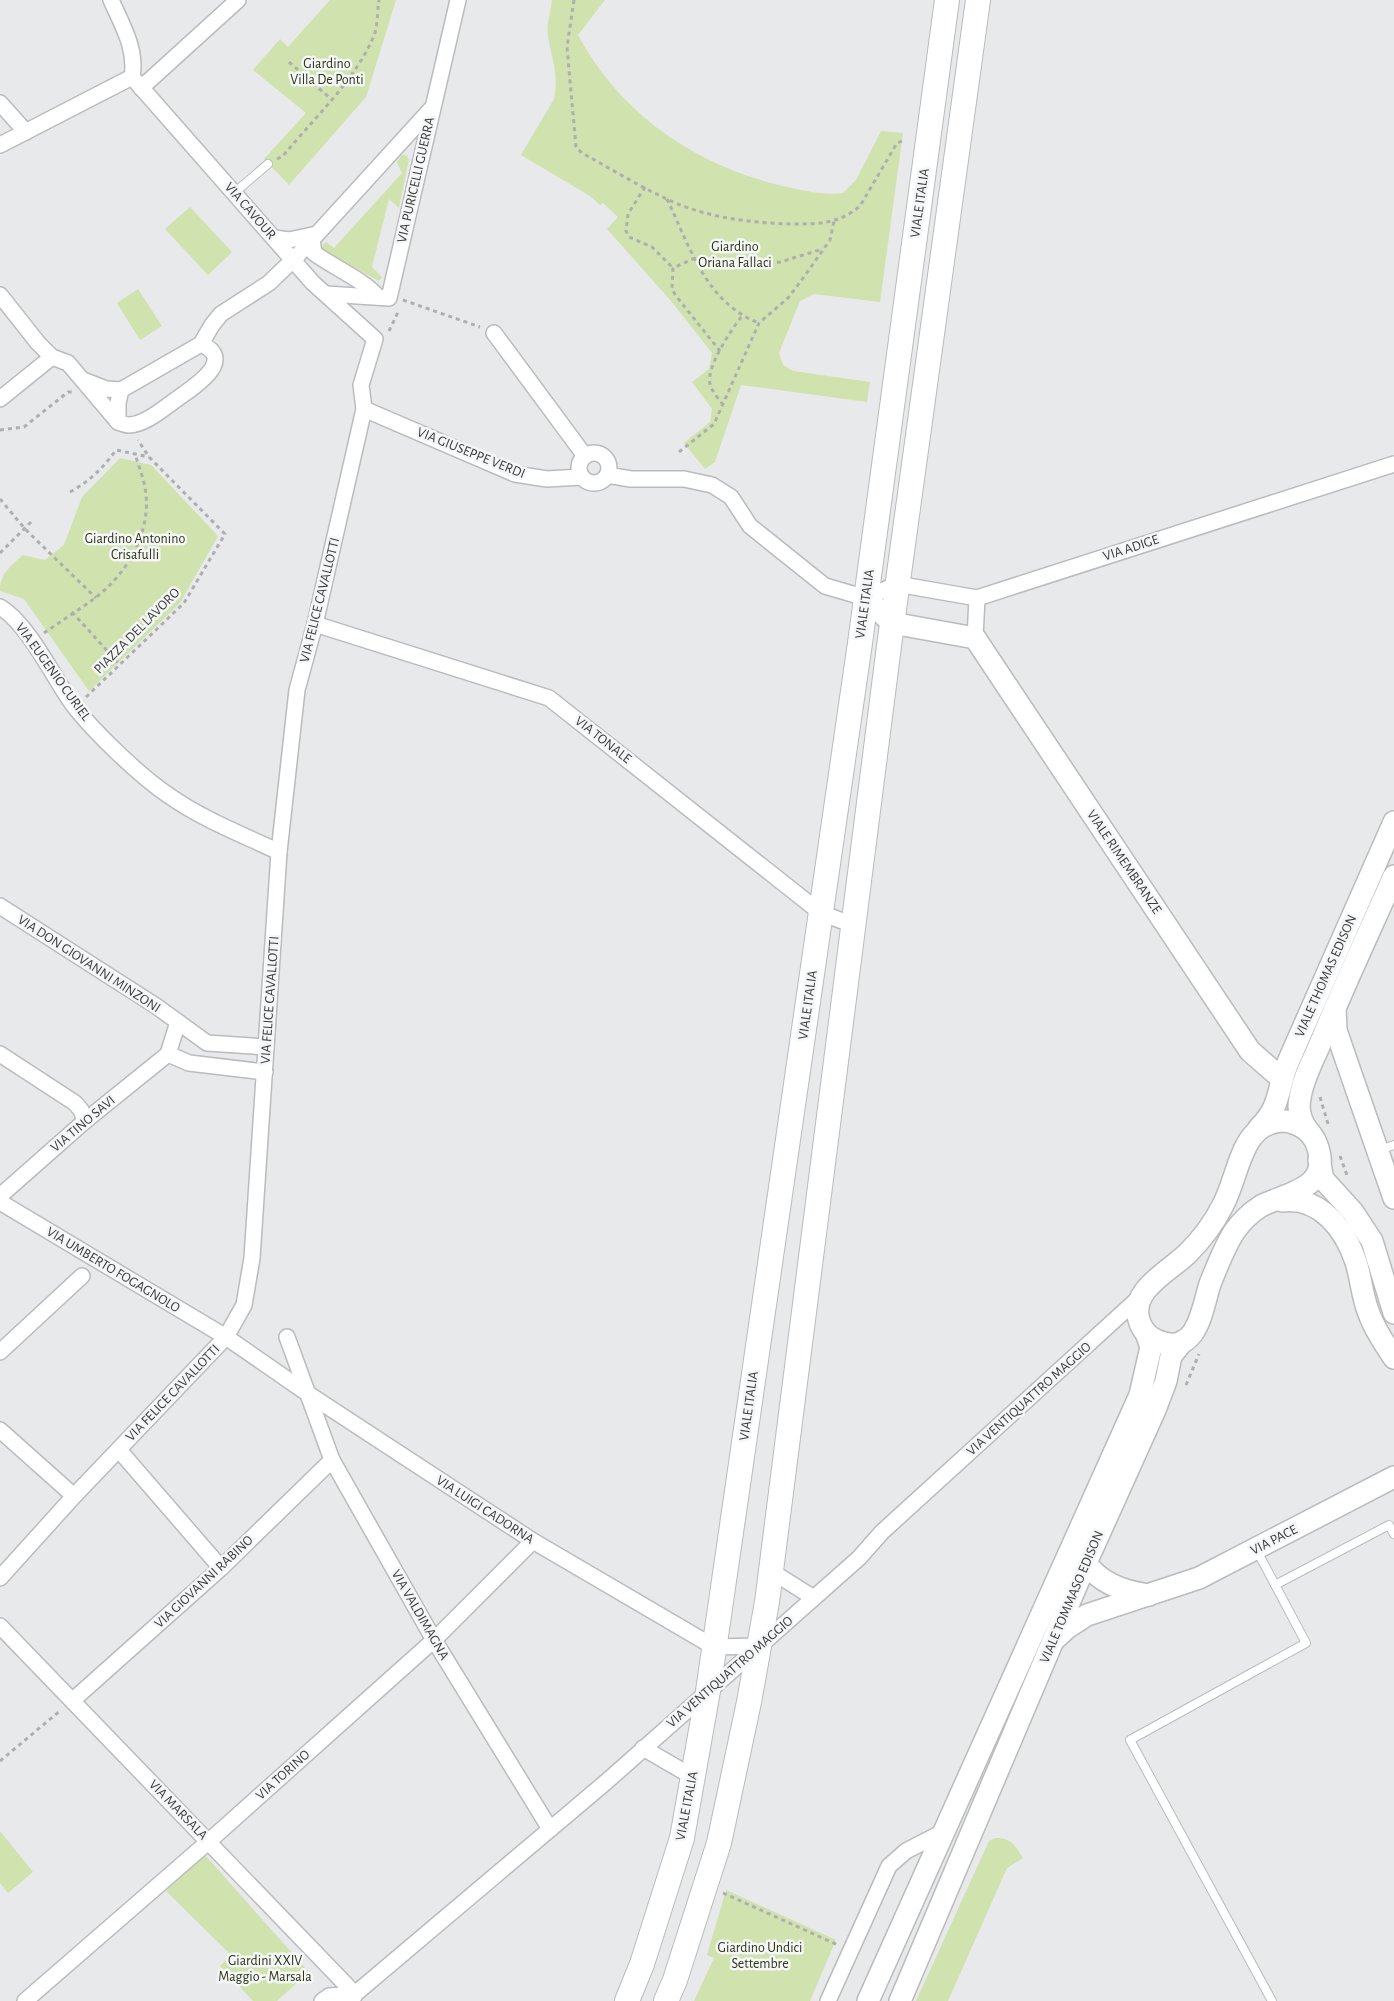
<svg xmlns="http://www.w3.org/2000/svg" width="1394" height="2001" viewBox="0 0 1394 2001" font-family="'Alegreya Sans',sans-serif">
	<rect width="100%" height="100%" fill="#e8e9ea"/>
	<g fill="#d0e2ae">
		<path d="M 330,0 L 396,0 L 366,97 L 289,185 L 264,159 L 306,113 L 253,70 L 280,39 L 288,47 Z"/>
		<path d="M 552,0 L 605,0 L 578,35 C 620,114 696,166 783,186 C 801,190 824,196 843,193 L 856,180 L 881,131 L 903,133 L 880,302 L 814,294 L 800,301 L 779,353 L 783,365 L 793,371 L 870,382 L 867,402 L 741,385 L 715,462 L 705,469 L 684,443 L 710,422 L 712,409 L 692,382 L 709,369 L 712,353 L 671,301 L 607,229 L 618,217 L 603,203 L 600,205 L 590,196 L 521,155 L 554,99 C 559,73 552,61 548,36 C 546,25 551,11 552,0 Z"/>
		<path d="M 402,155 L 406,155 L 409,159 L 399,208 L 389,199 L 372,267 L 382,277 L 379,281 L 322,249 L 322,246 L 326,242 L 334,248 L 402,173 L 397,162 Z"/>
		<path d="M 190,207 L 232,252 L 208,275 L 165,229 Z"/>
		<path d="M 138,289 L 162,326 L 140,340 L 117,303 Z"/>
		<path d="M 120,458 L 151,465 L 218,536 L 180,603 L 89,691 L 24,599 L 0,591 C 0,573 11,566 23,555 L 45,560 L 64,545 L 82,497 Z"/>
		<path d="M 0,1831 L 33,1872 L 8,1893 L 0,1883 Z"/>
		<path d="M 995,1838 C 1011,1837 1015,1846 1023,1858 L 1007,1868 L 948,2001 L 916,2001 L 989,1841 Z"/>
		<path d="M 205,1855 L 309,1972 L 277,2001 L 253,2001 L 220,1966 L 231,1955 L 166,1891 Z"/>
		<path d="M 726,1890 L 836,1940 L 810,2001 L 694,2001 L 714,1958 L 707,1955 Z"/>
	</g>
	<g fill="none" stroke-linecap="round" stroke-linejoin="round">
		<defs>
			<g id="lane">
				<path d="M 234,193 L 268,164"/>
				<path d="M 1379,1150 L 1394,1145"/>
				<path d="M 1256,1549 L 1306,1643 L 1130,1740 L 1272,2001"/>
				<path d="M 1275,1585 L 1389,1525 L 1394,1534"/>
			</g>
			<g id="street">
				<path d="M 111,0 C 122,25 137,49 132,77"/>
				<path d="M 141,88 L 238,0"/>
				<path d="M 0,103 L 26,132"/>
				<path d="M 0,145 L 132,77"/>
				<path d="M 274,238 L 289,240 L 317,234"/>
				<path d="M 312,240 L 314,253 C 333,267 364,280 378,297"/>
				<path d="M 326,294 L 389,298 L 458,0"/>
				<path d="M 0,295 L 38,343 L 52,357 L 68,363 L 118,422"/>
				<path d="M 494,333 L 585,456"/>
				<path d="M 201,344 L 212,325 L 221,314 L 269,283 L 297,256 L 431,109"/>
				<path d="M 83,380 L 106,389 L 121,390 L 201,344 C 238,360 192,388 177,399 C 165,407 145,425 129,425 C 126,425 121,423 118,422 L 118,403 L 121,390"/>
				<path d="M 0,399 L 52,357"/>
				<path d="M 364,409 L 515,474 L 547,479 L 582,477"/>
				<circle cx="594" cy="468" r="15"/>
				<path d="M 607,475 L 631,479 L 684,479 L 712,485 L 731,497 L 750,526 L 825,586 L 866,598 L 897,584 L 977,598 L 1394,464"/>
				<path d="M 0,607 C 28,623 54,679 74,706 C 95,733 140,776 168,795 C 202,819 241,834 279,852"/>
				<path d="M 315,624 L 549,698 L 821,913 L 853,925"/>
				<path d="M 975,638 L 977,598"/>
				<path d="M 0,906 L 156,1006 L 207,1043 L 266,1047"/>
				<path d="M 178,1022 L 168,1054 L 189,1063 L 265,1072"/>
				<path d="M 0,1054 L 75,1103 L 81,1110 L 85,1121"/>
				<path d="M 0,1196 L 85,1121 L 168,1054"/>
				<path d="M 0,1202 L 226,1337 L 307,1393 L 533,1541 L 714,1647 L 759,1646"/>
				<path d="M 287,1337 L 332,1460 L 434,1640 L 550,1829"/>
				<path d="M 0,1352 L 82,1276"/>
				<path d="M 0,1430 L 74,1496"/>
				<path d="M 119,1450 L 221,1568"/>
				<path d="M 771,1571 L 814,1598"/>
				<path d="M 0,1578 L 74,1496 L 226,1337 L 244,1305 L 252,1258 L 279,852 L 297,690 L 315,624 L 364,409 L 361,385 L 375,339 L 313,283 L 132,77"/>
				<path d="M 0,1626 L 355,1994"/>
				<path d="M 73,1700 L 221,1568 L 332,1460"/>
				<path d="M 643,1748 L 693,1777"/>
				<path d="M 25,2001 L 208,1842 L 434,1640 L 533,1541"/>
				<path d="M 322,2001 L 329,1996 L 355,1994"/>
				<path d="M 352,2001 L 355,1994 L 606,1782 L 859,1558 L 882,1532 L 1141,1296"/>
				<path d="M 828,2001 L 889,1866 L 906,1851 L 943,1832"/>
			</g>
			<g id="secondary">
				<path d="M 866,598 L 892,623 L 975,638 L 1250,1051 L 1282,1079"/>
				<path d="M 1335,1008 L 1336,1030 L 1341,1045 L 1394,1198"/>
				<path d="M 1286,1121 C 1300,1124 1312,1131 1317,1145 C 1333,1189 1286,1193 1261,1206 C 1250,1213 1241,1222 1234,1232 C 1224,1248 1217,1266 1210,1284 C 1202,1308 1198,1357 1158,1341 C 1150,1338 1143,1331 1140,1323 C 1127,1291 1169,1272 1188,1253 C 1202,1239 1214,1223 1223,1205 C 1240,1174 1240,1120 1286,1121 Z"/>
				<path d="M 1259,1128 C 1282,1106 1277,1086 1289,1060 C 1324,980 1359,901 1394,822"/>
				<path d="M 1310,1133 C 1301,1123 1297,1112 1300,1098 C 1303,1077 1315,1057 1323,1037 C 1345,983 1370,930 1394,876"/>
				<path d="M 1319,1160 L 1323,1179 L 1353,1212 L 1372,1241 L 1394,1313"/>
				<path d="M 1282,1201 C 1320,1196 1345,1229 1356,1262 C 1361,1278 1362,1295 1368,1311 C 1374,1328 1384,1343 1394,1358"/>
				<path d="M 1086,1563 C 1100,1583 1125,1592 1149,1595"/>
				<path d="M 1056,1638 L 1067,1628 L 1087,1615 L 1199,1578 L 1394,1477"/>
				<path d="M 868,2001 L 1140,1395 L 1151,1347 L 1146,1333"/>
				<path d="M 900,2001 L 1086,1563 L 1155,1410 L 1166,1381 L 1171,1356 L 1183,1341"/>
			</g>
			<g id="primary">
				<path d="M 627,2001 L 642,1964 L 682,1838 L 708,1691 L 860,643 L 947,0"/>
				<path d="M 666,2001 L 675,1980 L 719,1843 L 749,1702 L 767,1602 L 889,646 L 978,0"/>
			</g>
		</defs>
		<use href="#lane" stroke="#babbbc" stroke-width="10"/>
		<use href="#street" stroke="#babbbc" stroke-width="18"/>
		<use href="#secondary" stroke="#babbbc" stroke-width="24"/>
		<use href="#primary" stroke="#babbbc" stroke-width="26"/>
		<g stroke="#aeafb0" stroke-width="3" stroke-dasharray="4 4" stroke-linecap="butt">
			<path d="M 574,0 L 567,47 L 576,147 L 582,153 C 615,171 648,192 683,206 C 718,219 755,223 792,224 C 818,224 839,224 860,206 L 897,143 L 902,141"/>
			<path d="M 289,62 L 331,99"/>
			<path d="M 277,159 L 283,156 C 313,119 353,83 373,38 C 378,27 377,12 379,0"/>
			<path d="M 645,187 L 628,214 L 626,231 L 629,237 L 652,247 L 673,268"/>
			<path d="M 667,199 C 690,247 706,303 759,323"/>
			<path d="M 695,258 L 673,268 L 672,289 L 676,296 L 720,351"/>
			<path d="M 753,265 L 780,262 L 823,249"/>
			<path d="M 699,266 L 730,267"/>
			<path d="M 403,300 L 480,327"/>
			<path d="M 389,331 L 399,310"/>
			<path d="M 723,405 C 719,399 712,392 710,384 C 706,367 731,330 742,316"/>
			<path d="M 0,430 L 24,427 L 68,392 L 72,392"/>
			<path d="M 679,452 L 714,424 L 759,323 L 788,298 L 801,281 L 830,240 L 834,221"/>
			<path d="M 70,492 C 89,482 104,467 116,450 L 149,457"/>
			<path d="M 0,499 L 25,529 L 96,598"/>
			<path d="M 0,553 L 31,522"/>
			<path d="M 72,612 L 120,665"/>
			<path d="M 44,633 C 61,621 79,610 95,598 C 126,575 150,534 146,495 C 145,482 139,467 135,454"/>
			<path d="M 86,697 L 184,603 L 225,534 L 149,457 L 138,440"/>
			<path d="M 1320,1097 L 1328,1124"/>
			<path d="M 1340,1156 L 1348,1178"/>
			<path d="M 1186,1385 L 1199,1354"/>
			<path d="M 0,1761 L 61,1710"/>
			<path d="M 723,1893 L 838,1945"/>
		</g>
		<use href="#lane" stroke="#fff" stroke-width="8"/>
		<use href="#street" stroke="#fff" stroke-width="15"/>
		<use href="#secondary" stroke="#fff" stroke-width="21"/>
		<use href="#primary" stroke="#fff" stroke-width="24"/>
	</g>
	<g text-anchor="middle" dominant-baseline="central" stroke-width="5" stroke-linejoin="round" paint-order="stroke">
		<g font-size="14" fill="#2c3614" stroke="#f5f6f7">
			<text x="327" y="64">Giardino<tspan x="327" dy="16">Villa De Ponti</tspan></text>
			<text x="735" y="247">Giardino<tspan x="735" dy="16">Oriana Fallaci</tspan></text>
			<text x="135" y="539">Giardino Antonino<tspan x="135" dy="16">Crisafulli</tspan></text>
			<text x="760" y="1948">Giardino Undici<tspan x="760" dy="16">Settembre</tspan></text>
			<text x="265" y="1961">Giardini XXIV<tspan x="265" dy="16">Maggio - Marsala</tspan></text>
		</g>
		<g font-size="14" fill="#3a3b3b" stroke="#f5f6f7">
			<text transform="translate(416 180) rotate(-77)">VIA PURICELLI GUERRA</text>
			<text transform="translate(920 203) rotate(-82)">VIALE ITALIA</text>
			<text transform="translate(250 211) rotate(49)">VIA CAVOUR</text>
			<text transform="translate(471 453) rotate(22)">VIA GIUSEPPE VERDI</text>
			<text transform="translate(1131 548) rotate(-18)">VIA ADIGE</text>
			<text transform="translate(320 600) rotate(-76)">VIA FELICE CAVALLOTTI</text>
			<text transform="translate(865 604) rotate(-82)">VIALE ITALIA</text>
			<text transform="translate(137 631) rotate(-45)">PIAZZA DEL LAVORO</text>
			<text transform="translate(53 672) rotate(54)">VIA EUGENIO CURIEL</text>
			<text transform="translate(603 740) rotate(38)">VIA TONALE</text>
			<text transform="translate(1124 862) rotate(56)">VIALE RIMEMBRANZE</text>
			<text transform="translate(89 964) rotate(33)">VIA DON GIOVANNI MINZONI</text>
			<text transform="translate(1326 976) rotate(-66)">VIALE THOMAS EDISON</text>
			<text transform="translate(270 1000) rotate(-86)">VIA FELICE CAVALLOTTI</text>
			<text transform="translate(808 1005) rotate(-82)">VIALE ITALIA</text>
			<text transform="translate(83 1124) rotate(-40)">VIA TINO SAVI</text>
			<text transform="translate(113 1270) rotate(31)">VIA UMBERTO FOGAGNOLO</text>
			<text transform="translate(173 1393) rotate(-46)">VIA FELICE CAVALLOTTI</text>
			<text transform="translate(1029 1399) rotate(-42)">VIA VENTIQUATTRO MAGGIO</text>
			<text transform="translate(749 1406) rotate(-82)">VIALE ITALIA</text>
			<text transform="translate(485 1510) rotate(33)">VIA LUIGI CADORNA</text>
			<text transform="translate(1274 1540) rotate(-27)">VIA PACE</text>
			<text transform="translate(204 1582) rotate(-43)">VIA GIOVANNI RABINO</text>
			<text transform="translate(1072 1597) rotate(-67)">VIALE TOMMASO EDISON</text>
			<text transform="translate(420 1615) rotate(60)">VIA VALDIMAGNA</text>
			<text transform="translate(730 1672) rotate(-41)">VIA VENTIQUATTRO MAGGIO</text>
			<text transform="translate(283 1775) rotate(-42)">VIA TORINO</text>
			<text transform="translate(687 1806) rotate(-79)">VIALE ITALIA</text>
			<text transform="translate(178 1810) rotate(46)">VIA MARSALA</text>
		</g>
	</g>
</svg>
